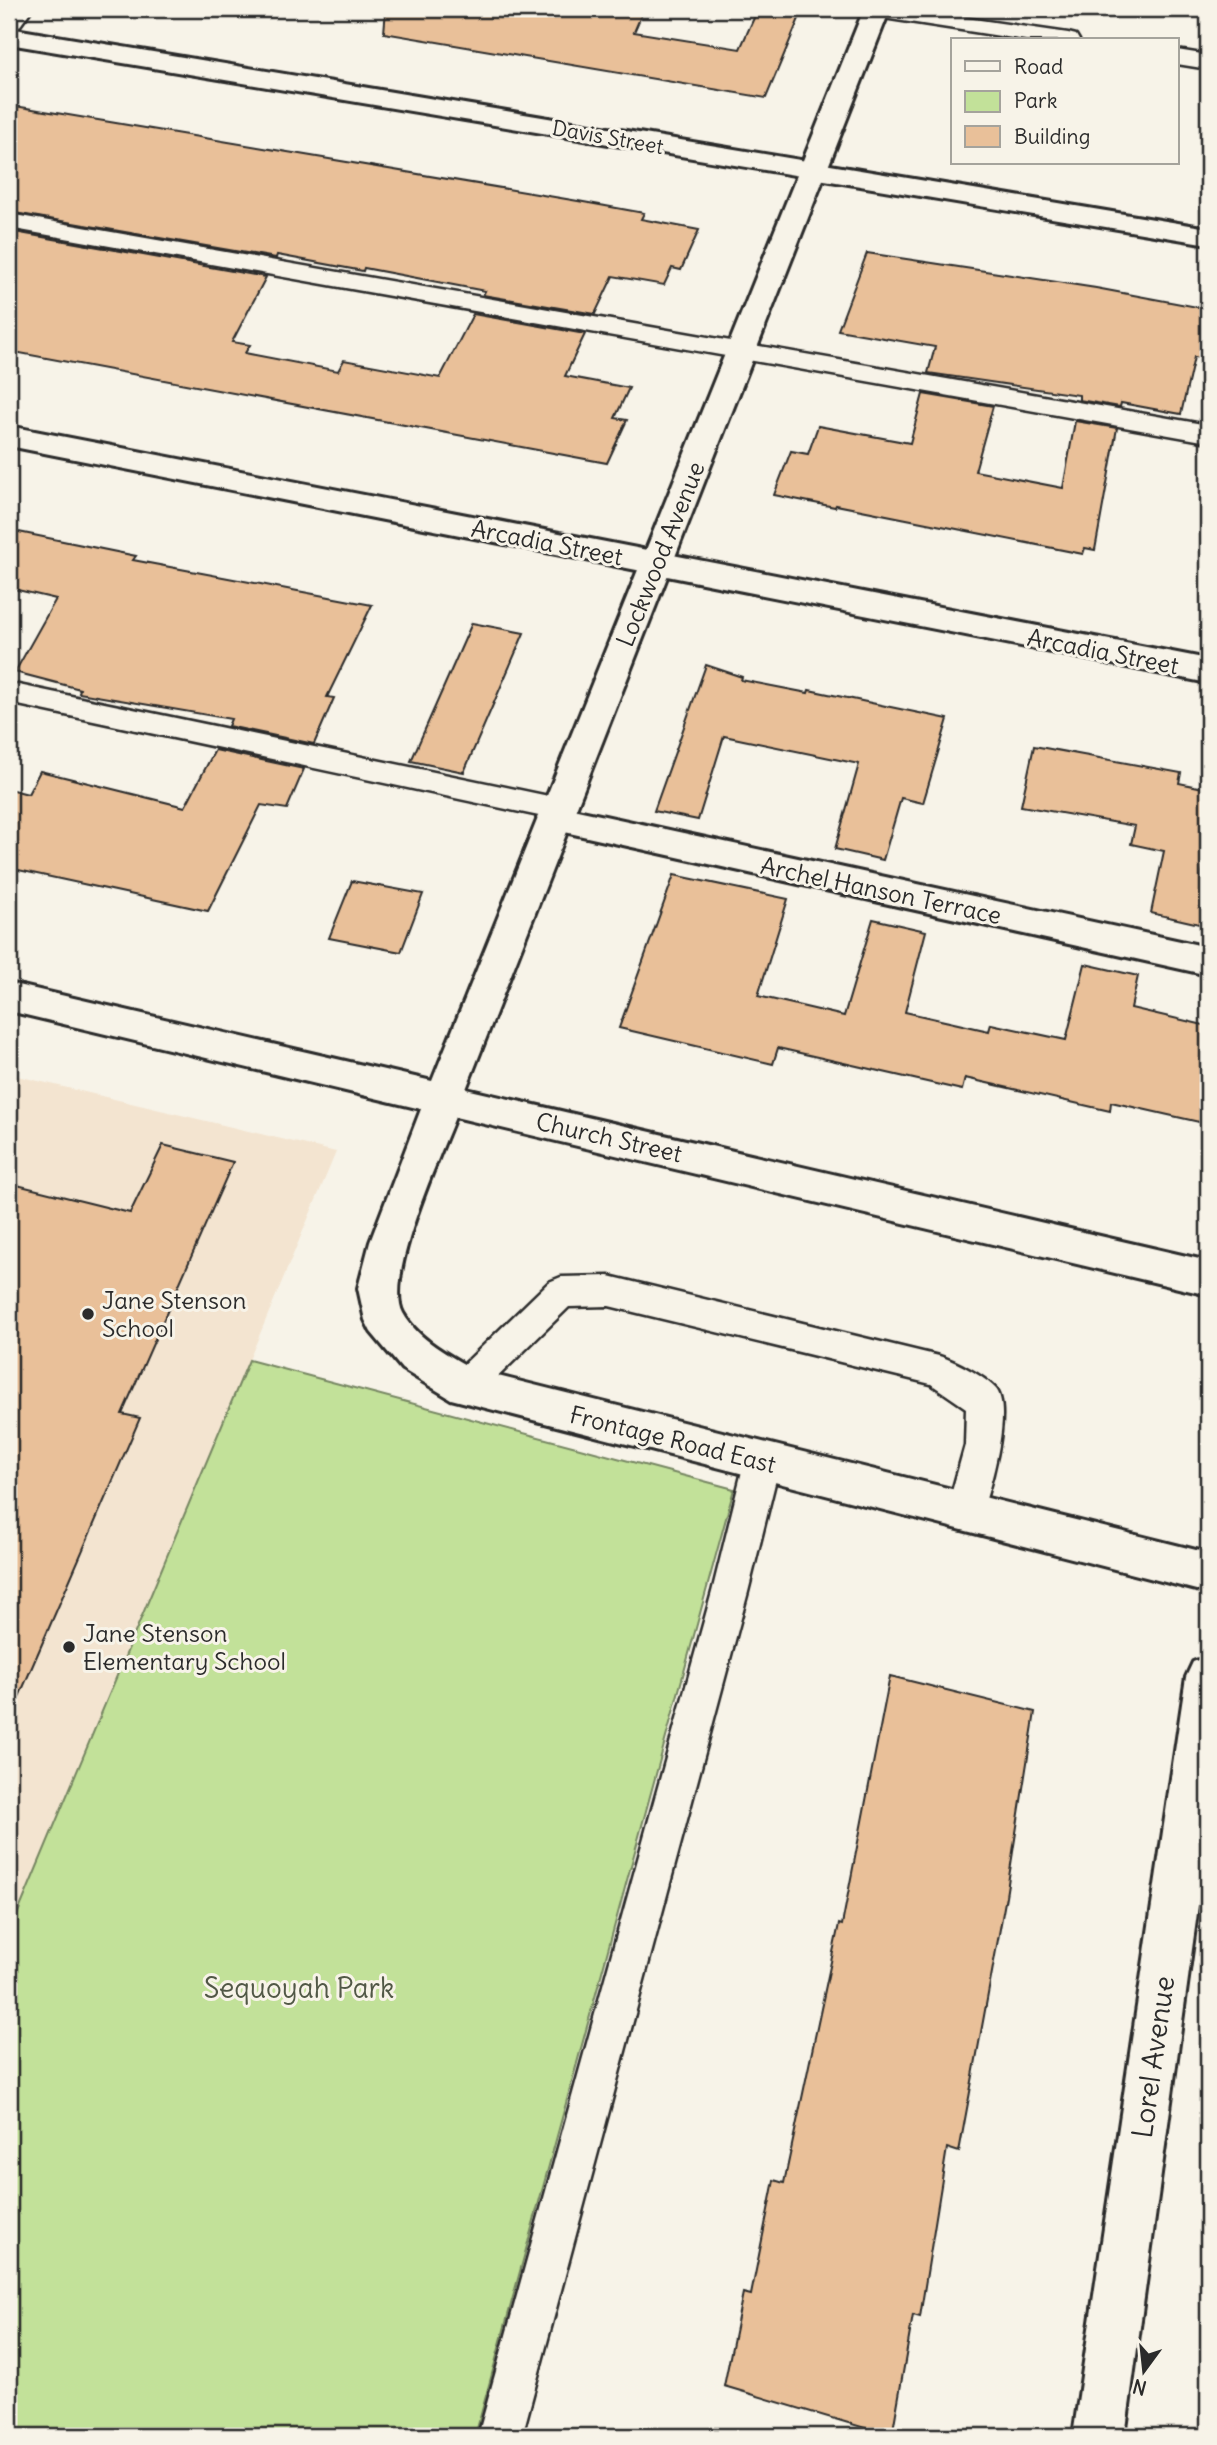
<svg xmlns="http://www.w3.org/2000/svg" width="1217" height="2445" viewBox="0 0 1217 2445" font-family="Delius,sans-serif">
	<rect width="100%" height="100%" fill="#f7f3e8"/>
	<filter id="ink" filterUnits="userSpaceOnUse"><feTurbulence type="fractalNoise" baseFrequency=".0143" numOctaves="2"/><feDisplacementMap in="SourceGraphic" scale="14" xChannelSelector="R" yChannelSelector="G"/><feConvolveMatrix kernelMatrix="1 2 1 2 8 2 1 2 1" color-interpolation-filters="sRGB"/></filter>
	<g filter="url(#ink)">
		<path fill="#f3e4d0" d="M 9,1074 L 336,1152 L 9,1934 Z"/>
		<path fill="#c2e199" stroke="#768662" stroke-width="2" d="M 249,1360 L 734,1489 L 475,2436 L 9,2436 L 9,1934 Z"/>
		<g fill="#e9c099" stroke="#2b2b2b" stroke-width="2">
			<path d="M 386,9 L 644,9 L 634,32 L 740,49 L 758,9 L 803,9 L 766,98 L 384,33 Z"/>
			<path d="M 9,105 L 578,201 L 644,213 L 641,219 L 699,230 L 681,270 L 672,268 L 664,285 L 613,276 L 595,314 L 483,295 L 485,291 L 364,268 L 363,271 L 277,255 L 276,258 L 9,212 Z"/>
			<path d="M 9,231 L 266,277 L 232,342 L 250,345 L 245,353 L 338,371 L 344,360 L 440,378 L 473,314 L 585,334 L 565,376 L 629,388 L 615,418 L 627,420 L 607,463 L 9,351 Z"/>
			<path d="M 867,253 L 1096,288 L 1208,309 L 1208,359 L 1194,357 L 1181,414 L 1121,403 L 1120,407 L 1079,400 L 1079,395 L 928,373 L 935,347 L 838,330 Z"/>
			<path d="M 923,394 L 993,406 L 975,471 L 1063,488 L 1075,421 L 1117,428 L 1095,550 L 1085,548 L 1083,554 L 836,505 L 835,507 L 774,495 L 791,451 L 808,454 L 818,426 L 910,443 Z"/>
			<path d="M 9,530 L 136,556 L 133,560 L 372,605 L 327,697 L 334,698 L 314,744 L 228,726 L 231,719 L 79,693 L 80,689 L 15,672 L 56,599 L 9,588 Z"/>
			<path d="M 472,623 L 524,633 L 464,772 L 411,761 Z"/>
			<path d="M 706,665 L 742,677 L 741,680 L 808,693 L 809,690 L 948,719 L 923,803 L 901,798 L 883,860 L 835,849 L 859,764 L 724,736 L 698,820 L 654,811 Z"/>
			<path d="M 1034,746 L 1181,773 L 1179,783 L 1208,789 L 1208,860 L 1204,859 L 1201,879 L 1208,881 L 1208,926 L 1151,913 L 1164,851 L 1131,844 L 1135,826 L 1021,806 Z"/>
			<path d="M 215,750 L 304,769 L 287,809 L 261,805 L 208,911 L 9,868 L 9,789 L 28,794 L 40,771 L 185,807 Z"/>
			<path d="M 674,875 L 788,899 L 758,996 L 844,1016 L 873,919 L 926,931 L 905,1012 L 989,1031 L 991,1024 L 1066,1040 L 1085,964 L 1138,976 L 1131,1008 L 1208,1026 L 1208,1124 L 1111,1102 L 1110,1111 L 965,1078 L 962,1090 L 778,1048 L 773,1064 L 619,1028 Z"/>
			<path d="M 352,881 L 423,894 L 401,952 L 329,938 Z"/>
			<path d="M 163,1145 L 233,1162 L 122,1414 L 140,1418 L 9,1720 L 9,1183 L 130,1213 Z"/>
			<path d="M 890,1676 L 1035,1712 L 1006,1896 L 959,2152 L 947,2148 L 920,2317 L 913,2315 L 892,2436 L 724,2386 L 743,2293 L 751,2295 L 774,2180 L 784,2183 L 839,1924 L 842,1925 Z"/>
		</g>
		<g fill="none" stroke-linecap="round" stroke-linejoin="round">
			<defs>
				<g id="service">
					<path d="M 10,9 L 32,9 L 17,30 L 9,32 Z"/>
					<path d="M 853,9 L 905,9 L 1068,33 L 1076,35 L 1079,40 L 1026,40 L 864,15 L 856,14 Z"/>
					<path d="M 1177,50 L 1208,55 L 1208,69 L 1177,64 Z"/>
					<path d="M 9,214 L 1208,425 L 1208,442 L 9,228 Z"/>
					<path d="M 9,683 L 558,798 L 568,801 L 573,809 L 568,817 L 558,820 L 9,703 Z"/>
					<path d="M 609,1276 L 939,1356 C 955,1361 984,1376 995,1388 C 1015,1408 987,1501 977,1525 L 964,1530 L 951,1525 L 946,1513 L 965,1445 L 966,1408 L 931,1384 L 609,1306 L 569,1307 L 477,1397 L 465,1402 L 453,1397 L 448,1386 L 453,1375 L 549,1282 L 561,1277 Z"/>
					<path d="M 762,1447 L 775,1451 L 780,1463 L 748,1592 L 522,2436 L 478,2436 L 712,1592 L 744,1463 L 749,1451 Z"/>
				</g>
				<g id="minor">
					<path d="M 9,28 L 1208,228 L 1208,244 L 9,44 Z"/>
					<path d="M 9,426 L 1208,659 L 1208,683 L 9,446 Z"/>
					<path d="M 554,805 L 1208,947 L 1208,975 L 542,827 L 537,818 L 542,809 Z"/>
					<path d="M 1208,1656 L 1208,1833 L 1125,2436 L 1073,2436 L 1186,1677 L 1193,1662 Z"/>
				</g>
				<path id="tertiary" d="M 864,9 L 890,9 L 466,1089 L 1208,1261 L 1208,1295 L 455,1117 C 440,1156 384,1278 403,1313 C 418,1340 449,1355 474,1370 L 1208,1553 L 1208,1593 L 451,1399 L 402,1369 L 371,1332 L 365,1320 L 358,1288 L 370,1242 L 421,1109 L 9,1011 L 9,983 L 432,1081 Z"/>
			</defs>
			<use href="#service" stroke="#2b2b2b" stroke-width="5"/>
			<use href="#minor" stroke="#2b2b2b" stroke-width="6"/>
			<use href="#tertiary" stroke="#2b2b2b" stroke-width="6"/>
			<use href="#service" fill="#f7f3e8" fill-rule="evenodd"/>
			<use href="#minor" fill="#f7f3e8" fill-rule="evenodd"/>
			<use href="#tertiary" fill="#f7f3e8" fill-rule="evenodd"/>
		</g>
	</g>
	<g fill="#2b2b2b" stroke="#f7f3e8" stroke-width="2.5">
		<circle cx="88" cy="1314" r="7"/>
		<circle cx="69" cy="1647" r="7"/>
	</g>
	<g text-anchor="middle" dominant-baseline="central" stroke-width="6" stroke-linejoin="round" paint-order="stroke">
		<g font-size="21" fill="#2b2b2b" stroke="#f7f3e8">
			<text transform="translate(608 137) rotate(10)">Davis Street</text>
		</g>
		<g font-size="24" fill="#2b2b2b" stroke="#f7f3e8">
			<text transform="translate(547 542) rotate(11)">Arcadia Street</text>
			<text transform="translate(660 554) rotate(-68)">Lockwood Avenue</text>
			<text transform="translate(1103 651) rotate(11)">Arcadia Street</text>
			<text transform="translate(881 890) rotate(12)">Archel Hanson Terrace</text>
			<text transform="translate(609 1137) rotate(13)">Church Street</text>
			<text transform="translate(673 1439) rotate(14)">Frontage Road East</text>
		</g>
		<g font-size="24" fill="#2b2b2b" stroke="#f7f3e8" text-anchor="start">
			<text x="102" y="1300">Jane Stenson<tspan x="102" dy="28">School</tspan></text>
			<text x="83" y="1633">Jane Stenson<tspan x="83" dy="28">Elementary School</tspan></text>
		</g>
		<g font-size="28" fill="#515846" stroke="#f7f3e8">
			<text x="299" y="1988">Sequoyah Park</text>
		</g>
		<g font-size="28" fill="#2b2b2b" stroke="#f7f3e8">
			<text transform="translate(1153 2057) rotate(-82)">Lorel Avenue</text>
		</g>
	</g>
	<rect width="1217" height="2445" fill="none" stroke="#f7f3e8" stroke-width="35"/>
	<rect x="18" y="18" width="1182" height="2410" fill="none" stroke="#2b2b2b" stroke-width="2.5" filter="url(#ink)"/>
	<rect x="951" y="38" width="228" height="126" fill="#f7f3e8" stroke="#a5a39c" stroke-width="2"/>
	<rect x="965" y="61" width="35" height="10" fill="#f7f3e8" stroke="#a5a39c" stroke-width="2"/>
	<text x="1014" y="74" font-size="21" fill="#2b2b2b">Road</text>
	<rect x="965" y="91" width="35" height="21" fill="#c2e199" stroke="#a5a39c" stroke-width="2"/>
	<text x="1014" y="108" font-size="21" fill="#2b2b2b">Park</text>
	<rect x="965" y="126" width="35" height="21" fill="#e9c099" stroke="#a5a39c" stroke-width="2"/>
	<text x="1014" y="144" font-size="21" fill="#2b2b2b">Building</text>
	<g transform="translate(1144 2371) rotate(195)" stroke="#f7f3e8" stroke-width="5" paint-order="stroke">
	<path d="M0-5L12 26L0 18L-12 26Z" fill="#2b2b2b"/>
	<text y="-10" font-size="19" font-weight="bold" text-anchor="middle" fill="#2b2b2b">N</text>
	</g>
</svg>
